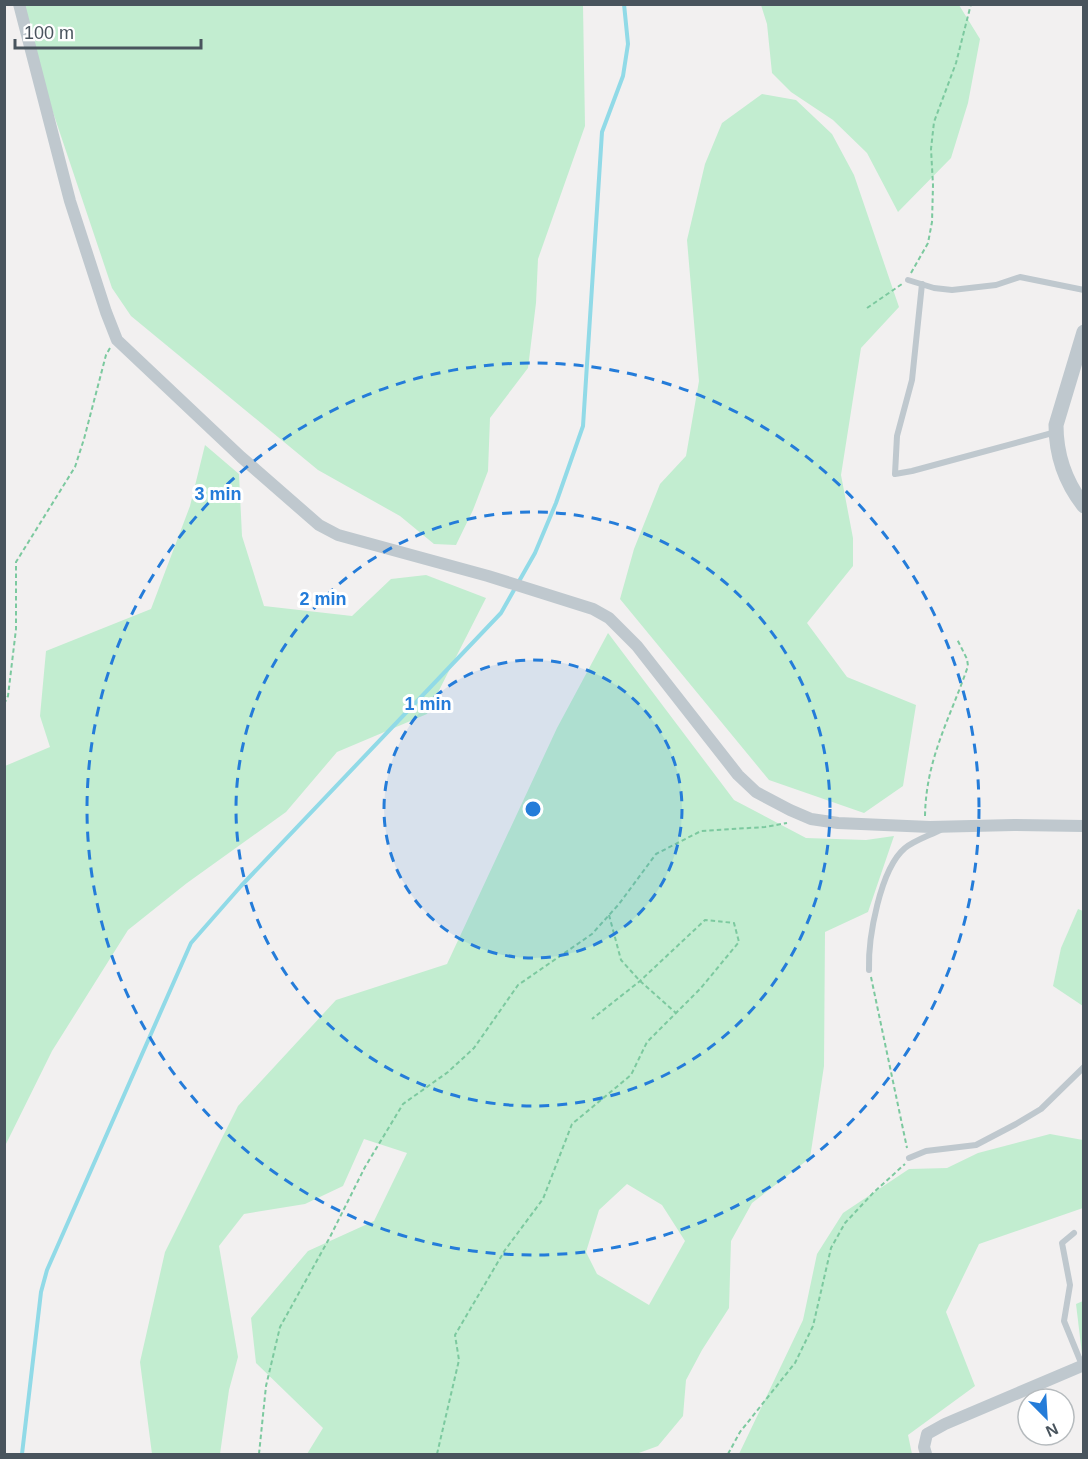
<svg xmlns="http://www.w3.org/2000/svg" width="1088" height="1459" viewBox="0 0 1088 1459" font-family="Helvetica,sans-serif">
	<rect width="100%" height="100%" fill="#f2f0f0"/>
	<g fill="#c2edd0" fill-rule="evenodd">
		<path d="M 17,5 L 583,5 L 585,126 L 538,259 L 536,303 L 528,368 L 490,418 L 488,471 L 473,510 L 456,545 L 434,544 L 400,516 L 318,470 L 131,316 L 112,288 Z"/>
		<path d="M 761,5 L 959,5 L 980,39 L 968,103 L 951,158 L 898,212 L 867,153 L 833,120 L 791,92 L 772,73 L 767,24 Z"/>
		<path d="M 762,94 L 796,100 L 832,134 L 854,175 L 899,307 L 861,348 L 841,475 L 853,538 L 853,566 L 807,623 L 847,677 L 916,705 L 903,786 L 864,813 L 769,780 L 620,599 L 634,549 L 660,484 L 686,456 L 699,381 L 687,240 L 705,164 L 722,123 Z"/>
		<path d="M 205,445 L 239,474 L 242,536 L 264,606 L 352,616 L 391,579 L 426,575 L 486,598 L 427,714 L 337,752 L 286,812 L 187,883 L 128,930 L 52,1051 L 5,1146 L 5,766 L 50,747 L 40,716 L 46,651 L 151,609 L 190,506 Z"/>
		<path d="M 608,633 L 734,800 L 806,838 L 866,840 L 894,836 L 868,912 L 825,932 L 824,1066 L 810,1158 L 752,1203 L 731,1241 L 729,1308 L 702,1350 L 686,1380 L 683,1416 L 658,1446 L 636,1454 L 307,1454 L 323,1428 L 256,1363 L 251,1318 L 308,1251 L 374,1221 L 407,1153 L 364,1139 L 343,1186 L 305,1204 L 244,1214 L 219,1246 L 238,1357 L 229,1390 L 220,1454 L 152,1454 L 140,1362 L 165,1252 L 238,1106 L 336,1000 L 447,964 L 557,728 ZM 627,1184 L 662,1205 L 685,1241 L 649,1305 L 597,1274 L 586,1252 L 599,1210 Z"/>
		<path d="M 1078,909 L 1083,911 L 1083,1006 L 1053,986 L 1061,948 Z"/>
		<path d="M 1050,1134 L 1083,1140 L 1083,1208 L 979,1244 L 946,1312 L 975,1386 L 908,1435 L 912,1454 L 739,1454 L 803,1320 L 817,1254 L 843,1213 L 909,1169 L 947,1168 L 978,1153 Z"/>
		<path d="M 1083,1301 L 1084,1353 L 1082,1354 L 1076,1304 Z"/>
	</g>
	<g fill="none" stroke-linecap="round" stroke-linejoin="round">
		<path stroke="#91dae7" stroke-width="4" d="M 22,1454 L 41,1292 L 47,1270 L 191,943 L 241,886 L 501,613 L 535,553 L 556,503 L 583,426 L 602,132 L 623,76 L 628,44 L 624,4"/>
		<g stroke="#7cc99f" stroke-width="2" stroke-dasharray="4.5 3" stroke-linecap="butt">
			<path d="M 911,273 L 928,243 L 932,222 L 933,185 L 931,149 L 934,122 L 956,63 L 971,4"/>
			<path d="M 867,308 L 902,284"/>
			<path d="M 4,704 L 8,696 L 16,629 L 16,562 L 75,467 L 84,439 L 106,355 L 110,348"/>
			<path d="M 925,816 C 926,758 950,719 968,666 L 967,659 L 957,639"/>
			<path d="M 609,915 L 621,960 L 640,981 L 676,1013"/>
			<path d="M 871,977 L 907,1148"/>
			<path d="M 259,1454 L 266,1386 L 280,1327 L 330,1237 L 365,1167 L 403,1104 L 448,1072 L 474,1048 L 518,985 L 592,934 L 619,904 L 656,854 L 701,831 L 765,827 L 787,823"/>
			<path d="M 437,1454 L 459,1360 L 455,1335 L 505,1250 L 543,1199 L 572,1124 L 631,1075 L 647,1042 L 700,989 L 739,942 L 734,923 L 705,920 L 640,981 L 592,1019"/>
			<path d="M 728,1454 L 740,1432 L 795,1363 L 813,1326 L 831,1248 L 845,1223 L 874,1192 L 905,1164"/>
		</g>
		<g stroke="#bfc8ce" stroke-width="6">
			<path d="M 908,280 L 934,288 L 952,290 L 996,285 L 1020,277 L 1084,290"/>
			<path d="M 922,284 L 912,380 L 897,436 L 895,474 L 912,471 L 1056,432"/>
			<path d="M 869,970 C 868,938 880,869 905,848 C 915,840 931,835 942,829"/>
			<path d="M 909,1158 L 926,1151 L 976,1145 L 1016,1124 L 1041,1109 L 1084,1067"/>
			<path d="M 1074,1233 L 1062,1243 L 1070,1285 L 1064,1321 L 1082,1365"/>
		</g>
		<g stroke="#bfc8ce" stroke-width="12">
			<path d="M 19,4 L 70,201 L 106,312 L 117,340 L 241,457 L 319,525 L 338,535 L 488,576 L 593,609 L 609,618 L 637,646 L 738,775 L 756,792 L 790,810 L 811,819 L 838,823 L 930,827 L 1014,825 L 1084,826"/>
			<path d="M 926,1454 L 924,1447 L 927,1434 L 945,1424 L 1084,1365"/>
		</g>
		<path stroke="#bfc8ce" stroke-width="15" d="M 1084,332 L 1056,425 C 1056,455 1066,483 1084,506"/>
	</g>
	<circle cx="533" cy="809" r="149" fill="#247cd9" fill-opacity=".12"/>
	<g fill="none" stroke="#247cd9" stroke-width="3" stroke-dasharray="10 8">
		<circle cx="533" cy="809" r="149"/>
		<circle cx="533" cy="809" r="297"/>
		<circle cx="533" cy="809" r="446"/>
	</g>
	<circle cx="533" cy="809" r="9" fill="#247cd9" stroke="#fff" stroke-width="3"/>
	<g font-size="18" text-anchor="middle" font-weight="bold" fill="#247cd9" stroke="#fff" stroke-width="6" stroke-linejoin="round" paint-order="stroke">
		<text x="218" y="500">3 min</text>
		<text x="323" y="605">2 min</text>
		<text x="428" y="710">1 min</text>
	</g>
	<rect width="1088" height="1459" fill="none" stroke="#49545d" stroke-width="12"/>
	<g transform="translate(1046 1417) rotate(156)"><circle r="28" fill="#ffffff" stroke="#b6bbbe" stroke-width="1.5"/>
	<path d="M0-4.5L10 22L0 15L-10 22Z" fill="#247cd9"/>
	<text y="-9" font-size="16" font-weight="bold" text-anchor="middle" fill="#49545d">N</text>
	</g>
	<path d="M15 39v9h186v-9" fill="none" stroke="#49545d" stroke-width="3"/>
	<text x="24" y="39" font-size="18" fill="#49545d" stroke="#ffffff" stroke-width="4.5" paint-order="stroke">100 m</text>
</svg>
